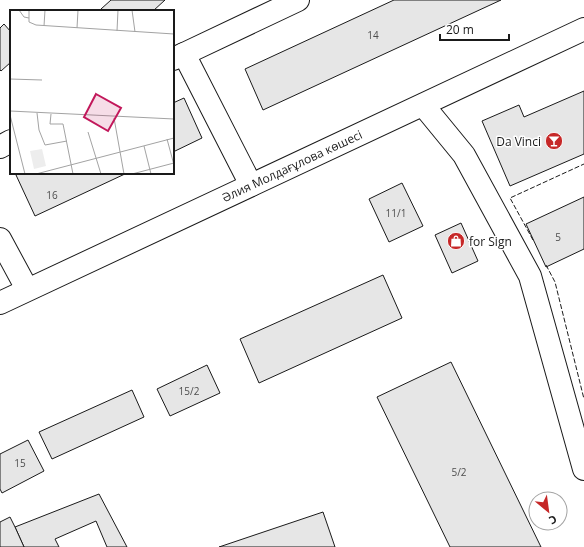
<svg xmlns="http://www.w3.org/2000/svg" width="584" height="547" viewBox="0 0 584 547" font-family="'Open Sans',sans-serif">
	<rect width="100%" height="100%" fill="#fff"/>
	<g fill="#e6e6e6" stroke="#1a1a1a">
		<path d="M 111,0 L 165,0 L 153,11 L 103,11 L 101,9 Z"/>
		<path d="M 394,0 L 501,0 L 263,110 L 245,69 Z"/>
		<path d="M 4,24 L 11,32 L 11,62 L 1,71 L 0,70 L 0,28 Z"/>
		<path d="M 584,91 L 584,154 L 510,186 L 482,121 L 519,105 L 524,117 Z"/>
		<path d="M 184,98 L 202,138 L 173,152 L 173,103 Z"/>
		<path d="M 20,173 L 127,173 L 35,216 L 16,175 Z"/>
		<path d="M 402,183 L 423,226 L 389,242 L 369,199 Z"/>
		<path d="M 584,197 L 584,249 L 546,267 L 526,224 Z"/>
		<path d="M 461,223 L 478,261 L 452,273 L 435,235 Z"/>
		<path d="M 383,275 L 402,318 L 259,383 L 240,339 Z"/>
		<path d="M 451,362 L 541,547 L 450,547 L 377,397 Z"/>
		<path d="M 207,365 L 220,393 L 170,416 L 157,389 Z"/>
		<path d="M 132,390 L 144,417 L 52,459 L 39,432 Z"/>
		<path d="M 28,440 L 44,471 L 2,493 L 0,489 L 0,454 Z"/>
		<path d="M 99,494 L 127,547 L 107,547 L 96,521 L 55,539 L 59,547 L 24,547 L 15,527 Z"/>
		<path d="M 323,512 L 335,547 L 219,547 Z"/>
		<path d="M 10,517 L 15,527 L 24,547 L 0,547 L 0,522 Z"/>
	</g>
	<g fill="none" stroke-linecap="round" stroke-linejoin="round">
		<defs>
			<g id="minor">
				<path d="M 184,54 L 298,0"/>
				<path d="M 173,59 L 184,54 L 251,185"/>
				<path d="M 423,105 L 464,155 L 530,276 L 584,469"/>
				<path d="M 0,147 L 11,141"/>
				<path d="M 0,239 L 27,289"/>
			</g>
			<path id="major" d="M 0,303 L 584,29"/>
		</defs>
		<use href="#minor" stroke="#1a1a1a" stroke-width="24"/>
		<use href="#major" stroke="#1a1a1a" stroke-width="24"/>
		<use href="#minor" stroke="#fff" stroke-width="22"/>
		<use href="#major" stroke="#fff" stroke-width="22"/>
		<g stroke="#1a1a1a" stroke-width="1" stroke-dasharray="5 2" stroke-linecap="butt">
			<path d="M 533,240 L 510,198 L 584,164"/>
			<path d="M 546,265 L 555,282 L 584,399"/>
		</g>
	</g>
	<defs>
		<symbol id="bar-disc" viewBox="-11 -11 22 22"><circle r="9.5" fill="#c62828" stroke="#fff"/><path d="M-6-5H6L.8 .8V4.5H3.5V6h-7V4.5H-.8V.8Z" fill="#fff"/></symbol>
		<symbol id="shop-disc" viewBox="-11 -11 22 22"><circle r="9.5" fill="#c62828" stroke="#fff"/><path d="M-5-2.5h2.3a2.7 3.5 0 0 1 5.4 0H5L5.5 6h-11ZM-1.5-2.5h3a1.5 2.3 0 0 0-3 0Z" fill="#fff"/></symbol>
	</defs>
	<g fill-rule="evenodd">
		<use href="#bar-disc" x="544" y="131" width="20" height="20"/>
		<use href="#shop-disc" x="446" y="231" width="20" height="20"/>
	</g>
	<g text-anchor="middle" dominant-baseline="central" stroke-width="3" stroke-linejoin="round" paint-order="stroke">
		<g font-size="10" fill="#4d4d4d">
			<text x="373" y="35">14</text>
			<text x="52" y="195">16</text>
			<text x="396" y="213">11/1</text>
			<text x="558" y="237">5</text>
			<text x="189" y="391">15/2</text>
			<text x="20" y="463">15</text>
			<text x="459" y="472">5/2</text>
		</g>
		<g font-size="12" fill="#1a1a1a" stroke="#fff" text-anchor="end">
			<text x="541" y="141">Da Vinci</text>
			<text x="469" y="241" text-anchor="start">for Sign</text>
		</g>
		<g font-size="12" fill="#1a1a1a" stroke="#fff">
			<text transform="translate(292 166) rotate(-25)">Әлия Молдағұлова көшесі</text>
		</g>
	</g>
	<g transform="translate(10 10)">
		<rect width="164" height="164" fill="#fff"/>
		<path d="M 32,139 L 36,156 L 24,159 L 20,141 Z" fill="#ededed"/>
		<path fill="none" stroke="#a3a3a3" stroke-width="1" d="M 9,0 L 14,7 L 19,8M 19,0 L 19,12 L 26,15 L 164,24M 122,0 L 125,22M 34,16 L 35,0M 67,18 L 68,0M 107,21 L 108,0M 0,69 L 32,70M 0,101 L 164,109M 27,103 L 29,120 L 35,135 L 57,131M 41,104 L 40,114 L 53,114 L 63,164M 0,105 L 15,164M 104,108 L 114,164M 78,122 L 91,164M 157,129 L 164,155M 134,136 L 141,164M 26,164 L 164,128M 122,164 L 164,153"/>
		<path fill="#c2185b" fill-opacity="0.15" stroke="#c2185b" stroke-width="2" d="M 86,84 L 111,98 L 98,121 L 74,107 Z"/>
		<rect width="164" height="164" fill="none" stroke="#1a1a1a" stroke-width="2"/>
	</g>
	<g transform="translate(548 511) rotate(151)"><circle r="19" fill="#ffffff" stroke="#a3a3a3"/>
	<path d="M0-3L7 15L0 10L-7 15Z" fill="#c62828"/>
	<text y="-6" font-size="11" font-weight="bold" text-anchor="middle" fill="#1a1a1a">С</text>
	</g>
	<path d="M440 34v6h69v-6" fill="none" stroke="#1a1a1a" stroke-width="2"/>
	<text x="446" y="34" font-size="12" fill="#1a1a1a" stroke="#ffffff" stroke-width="3" paint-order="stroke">20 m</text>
</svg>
